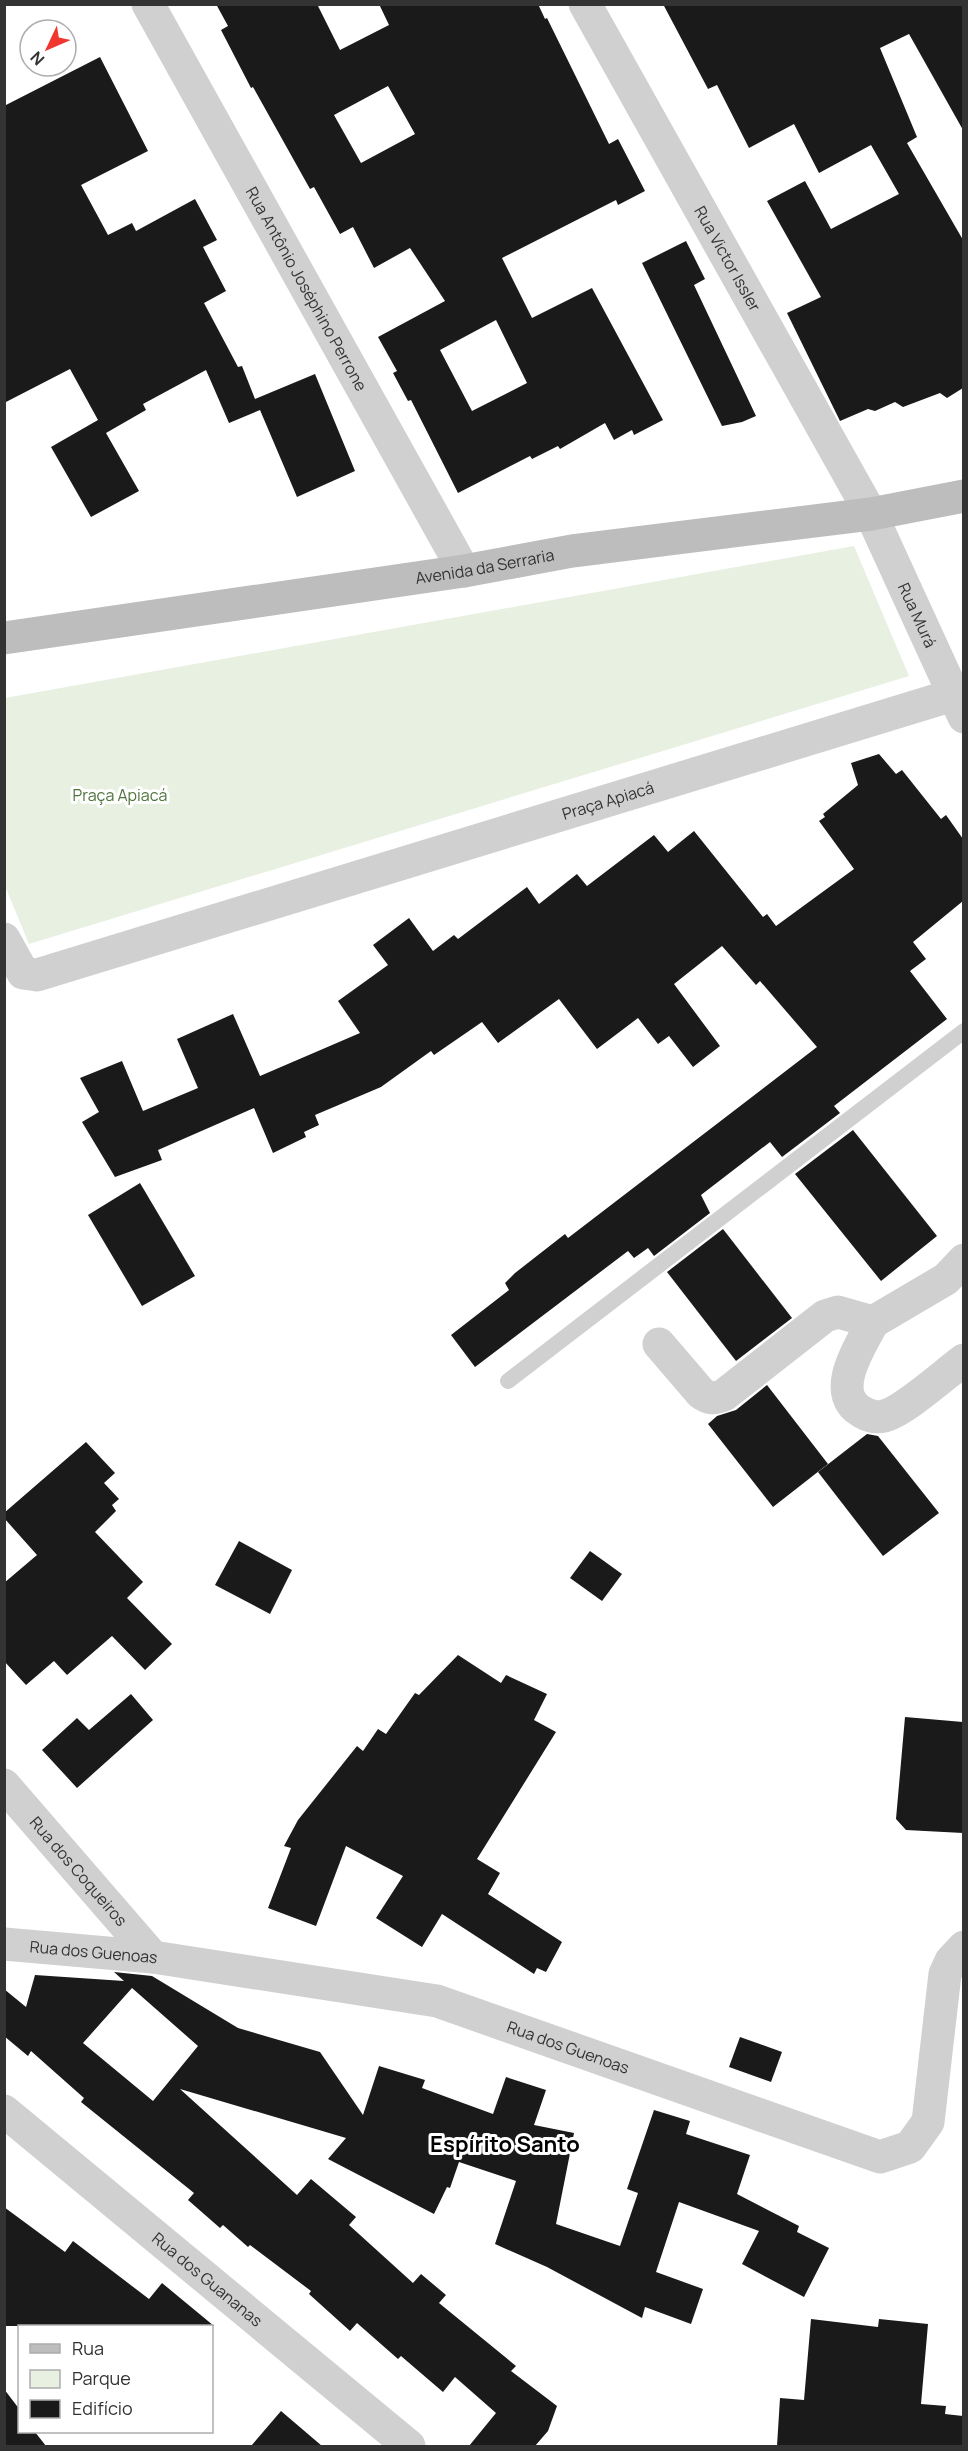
<svg xmlns="http://www.w3.org/2000/svg" width="968" height="2451" viewBox="0 0 968 2451" font-family="Manrope,sans-serif">
	<rect width="100%" height="100%" fill="#fff"/>
	<path fill="#e7f0e1" d="M 854,546 L 909,676 L 29,944 L 5,886 L 5,698 Z"/>
	<g fill="#1a1a1a" fill-rule="evenodd">
		<path d="M 216,4 L 317,4 L 340,50 L 389,25 L 379,4 L 538,4 L 545,19 L 547,18 L 609,144 L 618,139 L 645,191 L 618,205 L 616,200 L 502,258 L 532,318 L 592,288 L 663,420 L 634,435 L 632,430 L 614,440 L 605,423 L 560,449 L 558,446 L 532,459 L 530,456 L 458,493 L 411,400 L 408,401 L 393,373 L 397,371 L 378,337 L 445,301 L 410,248 L 374,268 L 353,227 L 340,234 L 314,187 L 310,189 L 253,87 L 251,88 L 221,30 L 228,26 ZM 388,86 L 415,134 L 361,163 L 334,115 ZM 496,320 L 527,383 L 472,411 L 440,350 Z"/>
		<path d="M 663,4 L 963,4 L 963,130 L 909,34 L 880,48 L 917,137 L 907,143 L 963,240 L 963,388 L 947,398 L 940,393 L 903,407 L 895,402 L 875,411 L 868,409 L 840,421 L 787,313 L 821,297 L 767,201 L 805,181 L 831,229 L 899,194 L 871,145 L 819,173 L 794,124 L 749,148 L 717,85 L 708,89 Z"/>
		<path d="M 100,57 L 148,151 L 81,185 L 108,235 L 132,223 L 136,231 L 195,199 L 217,240 L 203,247 L 226,291 L 204,303 L 238,367 L 242,366 L 255,399 L 315,374 L 355,471 L 297,497 L 260,410 L 229,423 L 206,370 L 143,404 L 146,410 L 106,433 L 139,491 L 91,517 L 51,447 L 98,420 L 70,369 L 4,403 L 4,106 Z"/>
		<path d="M 686,241 L 705,279 L 694,285 L 756,416 L 742,422 L 722,426 L 642,263 Z"/>
		<path d="M 879,754 L 896,774 L 902,770 L 941,819 L 946,815 L 963,839 L 963,901 L 913,942 L 926,959 L 910,971 L 947,1019 L 834,1106 L 840,1113 L 782,1157 L 770,1142 L 701,1195 L 710,1213 L 654,1256 L 648,1248 L 634,1258 L 628,1251 L 475,1367 L 451,1335 L 509,1290 L 505,1283 L 515,1273 L 565,1234 L 568,1238 L 817,1047 L 760,981 L 756,985 L 722,946 L 674,984 L 720,1046 L 693,1067 L 669,1036 L 658,1044 L 638,1018 L 597,1049 L 559,999 L 498,1043 L 482,1022 L 434,1055 L 431,1051 L 381,1087 L 315,1115 L 319,1125 L 304,1132 L 306,1137 L 273,1153 L 254,1108 L 158,1150 L 162,1160 L 115,1177 L 82,1122 L 99,1112 L 80,1078 L 122,1061 L 143,1111 L 198,1088 L 177,1039 L 233,1014 L 260,1076 L 360,1033 L 338,1001 L 388,965 L 373,945 L 409,918 L 433,951 L 454,935 L 458,939 L 527,887 L 539,904 L 577,874 L 587,886 L 654,835 L 668,852 L 694,831 L 763,917 L 767,914 L 776,926 L 854,869 L 819,821 L 825,817 L 823,814 L 858,785 L 851,763 Z"/>
		<path d="M 853,1130 L 937,1236 L 881,1281 L 795,1174 Z"/>
		<path d="M 140,1183 L 195,1276 L 142,1306 L 88,1215 Z"/>
		<path d="M 723,1229 L 792,1318 L 736,1361 L 667,1272 Z"/>
		<path d="M 767,1385 L 828,1464 L 773,1507 L 708,1424 L 717,1416 L 736,1410 Z"/>
		<path d="M 867,1434 L 878,1436 L 939,1513 L 883,1556 L 818,1472 Z"/>
		<path d="M 86,1442 L 115,1473 L 104,1483 L 119,1499 L 112,1505 L 116,1511 L 95,1532 L 143,1582 L 127,1598 L 172,1644 L 145,1670 L 112,1636 L 67,1675 L 54,1661 L 26,1685 L 4,1661 L 4,1583 L 37,1555 L 4,1518 L 4,1513 Z"/>
		<path d="M 239,1541 L 292,1570 L 270,1614 L 215,1585 Z"/>
		<path d="M 590,1551 L 622,1574 L 602,1601 L 570,1578 Z"/>
		<path d="M 458,1655 L 501,1683 L 506,1675 L 547,1694 L 534,1720 L 556,1732 L 477,1859 L 500,1873 L 488,1894 L 562,1942 L 546,1972 L 537,1968 L 534,1974 L 442,1914 L 422,1947 L 376,1918 L 403,1876 L 346,1846 L 316,1926 L 268,1908 L 291,1848 L 284,1846 L 298,1820 L 357,1746 L 363,1751 L 378,1729 L 386,1734 L 415,1693 L 419,1695 Z"/>
		<path d="M 131,1694 L 153,1720 L 77,1788 L 42,1750 L 77,1718 L 89,1730 Z"/>
		<path d="M 905,1717 L 963,1722 L 963,1833 L 906,1830 L 896,1819 Z"/>
		<path d="M 114,1972 L 152,1976 L 238,2028 L 320,2052 L 363,2115 L 379,2066 L 425,2080 L 422,2088 L 493,2114 L 506,2077 L 546,2090 L 534,2125 L 574,2133 L 556,2224 L 620,2246 L 638,2193 L 627,2189 L 654,2110 L 690,2121 L 686,2134 L 750,2155 L 737,2194 L 799,2226 L 797,2232 L 829,2248 L 804,2297 L 742,2264 L 759,2231 L 679,2202 L 656,2272 L 703,2289 L 691,2324 L 645,2307 L 642,2318 L 547,2267 L 495,2244 L 516,2181 L 459,2162 L 450,2188 L 447,2187 L 434,2214 L 328,2159 L 346,2138 L 180,2089 L 297,2195 L 311,2179 L 356,2217 L 349,2225 L 413,2283 L 421,2274 L 446,2295 L 439,2303 L 516,2366 L 511,2371 L 557,2406 L 548,2431 L 535,2446 L 469,2446 L 496,2413 L 455,2377 L 443,2392 L 401,2356 L 398,2359 L 357,2323 L 350,2331 L 309,2294 L 311,2291 L 250,2245 L 248,2247 L 223,2225 L 220,2228 L 188,2200 L 194,2193 L 81,2102 L 84,2098 L 31,2051 L 28,2056 L 4,2036 L 4,1989 L 26,2007 L 35,1975 L 124,1981 ZM 132,1988 L 198,2046 L 153,2101 L 83,2043 Z"/>
		<path d="M 740,2037 L 782,2052 L 771,2082 L 729,2067 Z"/>
		<path d="M 4,2207 L 65,2252 L 73,2241 L 149,2299 L 162,2283 L 214,2326 L 4,2326 Z"/>
		<path d="M 811,2319 L 878,2327 L 879,2319 L 928,2324 L 921,2404 L 946,2406 L 945,2414 L 963,2416 L 963,2446 L 777,2446 L 780,2398 L 804,2400 Z"/>
		<path d="M 4,2389 L 20,2410 L 20,2432 L 35,2432 L 46,2446 L 4,2446 Z"/>
		<path d="M 281,2411 L 322,2446 L 251,2446 Z"/>
	</g>
	<g fill="none" stroke-linecap="round" stroke-linejoin="round">
		<path stroke="#d0d0d0" stroke-width="16" d="M 508,1381 L 964,1031"/>
		<g stroke="#d0d0d0" stroke-width="33">
			<path id="s1" d="M 148,4 L 464,571"/>
			<path id="s2" d="M 585,4 L 871,514 L 964,717"/>
			<path id="s3" d="M 4,939 L 23,973 L 37,975 L 953,695"/>
			<path d="M 873,1322 C 861,1345 828,1393 862,1412 C 869,1416 876,1418 884,1416 C 903,1412 946,1373 964,1360"/>
			<path d="M 659,1344 L 701,1393 C 709,1399 714,1399 724,1395 L 825,1316 L 838,1312 L 873,1322 L 946,1279 L 964,1260"/>
			<path id="s4" d="M 4,1785 L 153,1957"/>
			<path id="s5" d="M 4,1944 L 153,1957 L 437,2001 L 880,2157 L 910,2147 L 928,2122 L 945,1974 L 951,1961 L 964,1947"/>
			<path id="s6" d="M 4,2111 L 409,2446"/>
		</g>
		<path stroke="#bdbdbd" stroke-width="33" id="s7" d="M 4,638 L 464,571 L 572,551 L 871,514 L 964,496"/>
	</g>
	<g text-anchor="middle" dominant-baseline="central" stroke-width="6" stroke-linejoin="round" paint-order="stroke">
		<g font-size="16" fill="#333" stroke="#fff">
			<text stroke="none"><textPath href="#s2" startOffset="292">Rua Victor Issler</textPath></text>
			<text stroke="none"><textPath href="#s1" startOffset="326">Rua Antônio Joséphino Perrone</textPath></text>
			<text stroke="none"><textPath href="#s7" startOffset="486">Avenida da Serraria</textPath></text>
			<text stroke="none"><textPath href="#s2" startOffset="696">Rua Murá</textPath></text>
			<text stroke="none"><textPath href="#s3" startOffset="650">Praça Apiacá</textPath></text>
			<text stroke="none"><textPath href="#s4" startOffset="114">Rua dos Coqueiros</textPath></text>
			<text stroke="none"><textPath href="#s5" startOffset="90">Rua dos Guenoas</textPath></text>
			<text stroke="none"><textPath href="#s5" startOffset="576">Rua dos Guenoas</textPath></text>
			<text stroke="none"><textPath href="#s6" startOffset="264">Rua dos Guananas</textPath></text>
		</g>
		<g font-size="16" fill="#4f733c" stroke="#fff">
			<text x="120" y="795">Praça Apiacá</text>
		</g>
		<g font-size="22" font-weight="bold" fill="#000" stroke="#fff">
			<text x="505" y="2144">Espírito Santo</text>
		</g>
	</g>
	<rect width="968" height="2451" fill="none" stroke="#333333" stroke-width="12"/>
	<rect x="18" y="2325" width="195" height="108" fill="#ffffff" stroke="#adadad" stroke-width="1.5"/>
	<rect x="30" y="2344" width="30" height="9" fill="#bdbdbd" stroke="#adadad" stroke-width="1.5"/>
	<text x="72" y="2355" font-size="18" fill="#333333">Rua</text>
	<rect x="30" y="2370" width="30" height="18" fill="#e7f0e1" stroke="#adadad" stroke-width="1.5"/>
	<text x="72" y="2385" font-size="18" fill="#333333">Parque</text>
	<rect x="30" y="2400" width="30" height="18" fill="#1a1a1a" stroke="#adadad" stroke-width="1.5"/>
	<text x="72" y="2415" font-size="18" fill="#333333">Edifício</text>
	<g transform="translate(48 48) rotate(226)"><circle r="28" fill="#ffffff" stroke="#adadad" stroke-width="1.5"/>
	<path d="M0-4.5L10 22L0 15L-10 22Z" fill="#f0362f"/>
	<text y="-9" font-size="16" font-weight="bold" text-anchor="middle" fill="#333333">N</text>
	</g>
</svg>
